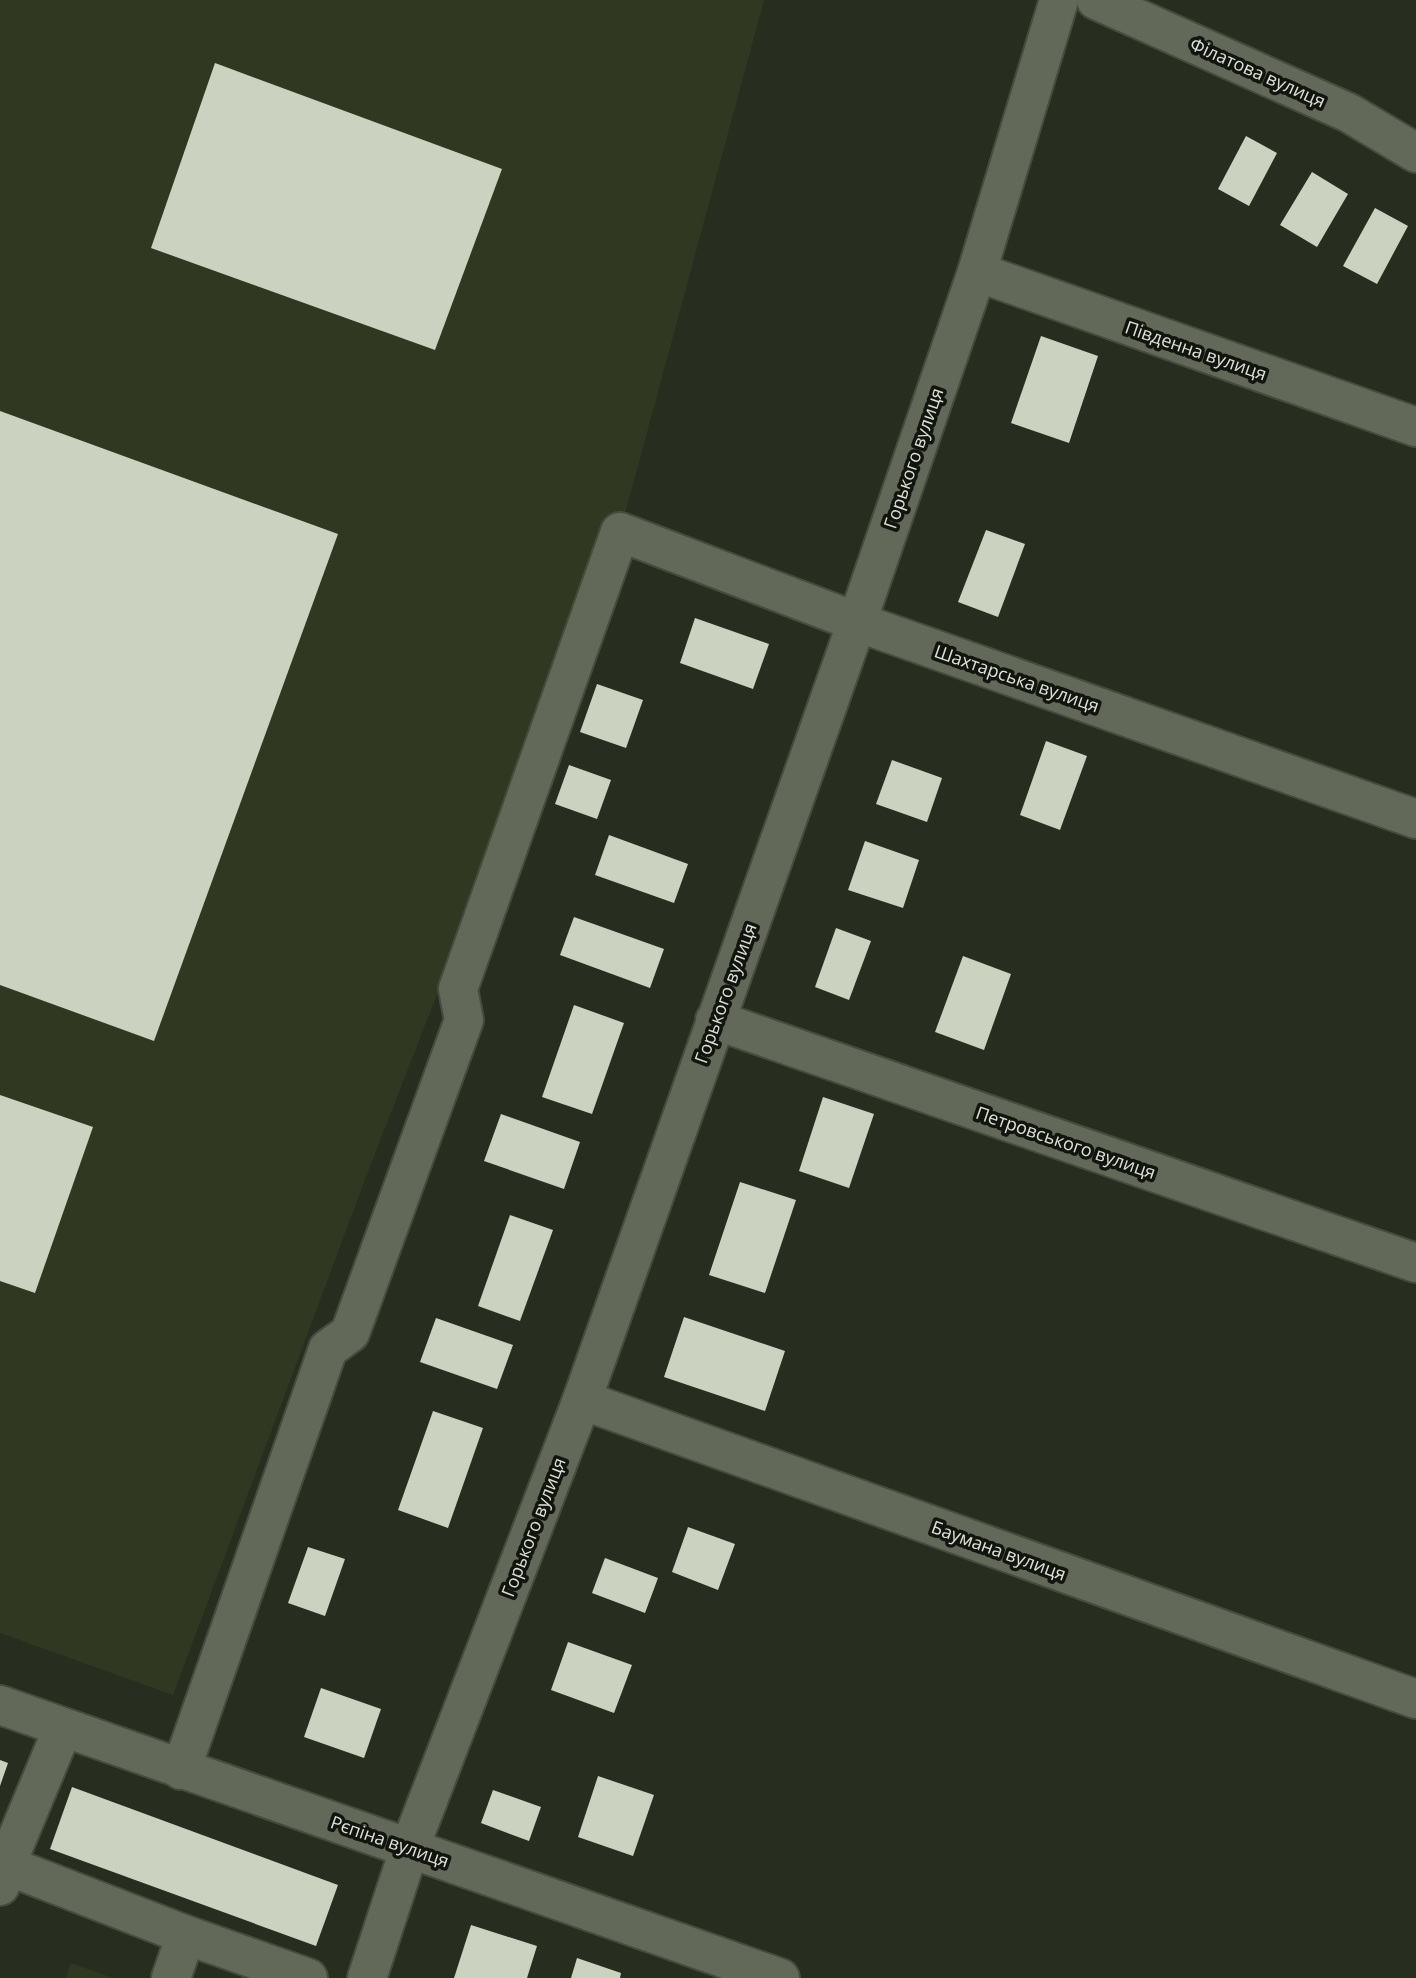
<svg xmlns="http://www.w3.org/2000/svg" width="1416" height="1978" viewBox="0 0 1416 1978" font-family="'Open Sans',sans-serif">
	<rect width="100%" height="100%" fill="#282e1f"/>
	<g fill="#303822">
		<path d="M 0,0 L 764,0 L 626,510 L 367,1174 L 173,1695 L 0,1633 Z"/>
		<path d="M 71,1963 L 113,1978 L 66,1978 Z"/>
	</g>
	<g fill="#cbd3c0">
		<path d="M 215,63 L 502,169 L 435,350 L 151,248 Z"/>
		<path d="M 1246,136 L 1277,153 L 1249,206 L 1218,189 Z"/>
		<path d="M 1312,172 L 1348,194 L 1317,247 L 1280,225 Z"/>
		<path d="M 1375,208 L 1408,226 L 1377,284 L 1343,266 Z"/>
		<path d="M 1041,336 L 1098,356 L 1069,443 L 1011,423 Z"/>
		<path d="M 0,411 L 338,534 L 154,1041 L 0,985 Z"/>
		<path d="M 986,530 L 1025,544 L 998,617 L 958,602 Z"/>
		<path d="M 695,618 L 769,644 L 753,689 L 680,663 Z"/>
		<path d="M 597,684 L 643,700 L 626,748 L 580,732 Z"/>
		<path d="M 1046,741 L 1087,756 L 1060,830 L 1020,815 Z"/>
		<path d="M 892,760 L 942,778 L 927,822 L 876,804 Z"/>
		<path d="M 569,765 L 611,780 L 597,819 L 555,804 Z"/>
		<path d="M 609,835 L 688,864 L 674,903 L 595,875 Z"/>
		<path d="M 865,841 L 919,860 L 903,908 L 848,890 Z"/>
		<path d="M 574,917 L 664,949 L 650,988 L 560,955 Z"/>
		<path d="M 836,928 L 871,941 L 849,1000 L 815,987 Z"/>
		<path d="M 963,956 L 1011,974 L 984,1050 L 935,1032 Z"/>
		<path d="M 574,1005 L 624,1023 L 592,1114 L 542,1097 Z"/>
		<path d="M 0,1095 L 93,1127 L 35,1293 L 0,1281 Z"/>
		<path d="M 823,1097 L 874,1114 L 849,1188 L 799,1171 Z"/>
		<path d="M 501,1114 L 580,1142 L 564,1189 L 484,1161 Z"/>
		<path d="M 740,1182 L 796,1200 L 765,1293 L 709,1275 Z"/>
		<path d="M 510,1215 L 553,1230 L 520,1321 L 478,1306 Z"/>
		<path d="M 684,1317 L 785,1351 L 765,1411 L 664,1377 Z"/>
		<path d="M 436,1318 L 513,1345 L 497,1389 L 420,1362 Z"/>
		<path d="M 433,1411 L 483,1428 L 448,1528 L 398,1510 Z"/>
		<path d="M 688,1527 L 735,1544 L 718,1590 L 672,1572 Z"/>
		<path d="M 308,1547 L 345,1559 L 325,1616 L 288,1603 Z"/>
		<path d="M 605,1558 L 658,1578 L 645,1613 L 592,1593 Z"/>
		<path d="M 568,1642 L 632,1665 L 614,1713 L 551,1690 Z"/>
		<path d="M 321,1688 L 381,1709 L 364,1758 L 304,1737 Z"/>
		<path d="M 0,1760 L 8,1763 L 0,1786 Z"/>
		<path d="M 598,1776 L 654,1795 L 633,1856 L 578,1837 Z"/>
		<path d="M 72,1787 L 338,1885 L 316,1946 L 50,1849 Z"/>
		<path d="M 493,1790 L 541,1807 L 529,1841 L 481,1823 Z"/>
		<path d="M 471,1925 L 537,1946 L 527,1978 L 454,1978 Z"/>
		<path d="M 577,1958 L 621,1973 L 620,1978 L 571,1978 Z"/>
	</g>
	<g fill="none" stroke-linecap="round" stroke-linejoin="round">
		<defs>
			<g id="minor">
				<path d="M 1096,0 L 1349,113 L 1416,153"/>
				<path d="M 977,272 L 1416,427"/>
				<path d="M 715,1020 L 1416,1263"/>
				<path d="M 582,1400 L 1416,1699"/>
				<path d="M 0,1705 L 780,1978"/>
				<path d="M 181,1770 L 328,1349 L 350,1333 L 464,1020 L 458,989 L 620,532 L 857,622 L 1416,819"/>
				<path d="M 0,1863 L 186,1935 L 308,1978"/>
				<path d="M 0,1886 L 6,1865 L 63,1728"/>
				<path d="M 171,1978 L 186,1935"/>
				<path d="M 367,1978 L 410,1847 L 582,1400 L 857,622 L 977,272 L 1059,0"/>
			</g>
		</defs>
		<use href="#minor" stroke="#464b3e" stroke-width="42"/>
		<use href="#minor" stroke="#626958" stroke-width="38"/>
	</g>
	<g text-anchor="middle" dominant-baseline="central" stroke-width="7" stroke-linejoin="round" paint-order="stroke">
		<g font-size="18" fill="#dde0d7" stroke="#12150e">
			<text transform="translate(1258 72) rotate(24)">Філатова вулиця</text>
			<text transform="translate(1196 350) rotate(19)">Південна вулиця</text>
			<text transform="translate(913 458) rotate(-71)">Горького вулиця</text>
			<text transform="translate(1017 678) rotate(19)">Шахтарська вулиця</text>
			<text transform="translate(725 993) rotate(-70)">Горького вулиця</text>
			<text transform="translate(1066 1142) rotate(19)">Петровського вулиця</text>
			<text transform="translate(533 1527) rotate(-69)">Горького вулиця</text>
			<text transform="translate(999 1550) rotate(20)">Баумана вулиця</text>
			<text transform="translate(390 1841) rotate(19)">Рєпіна вулиця</text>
		</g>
	</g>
</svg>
